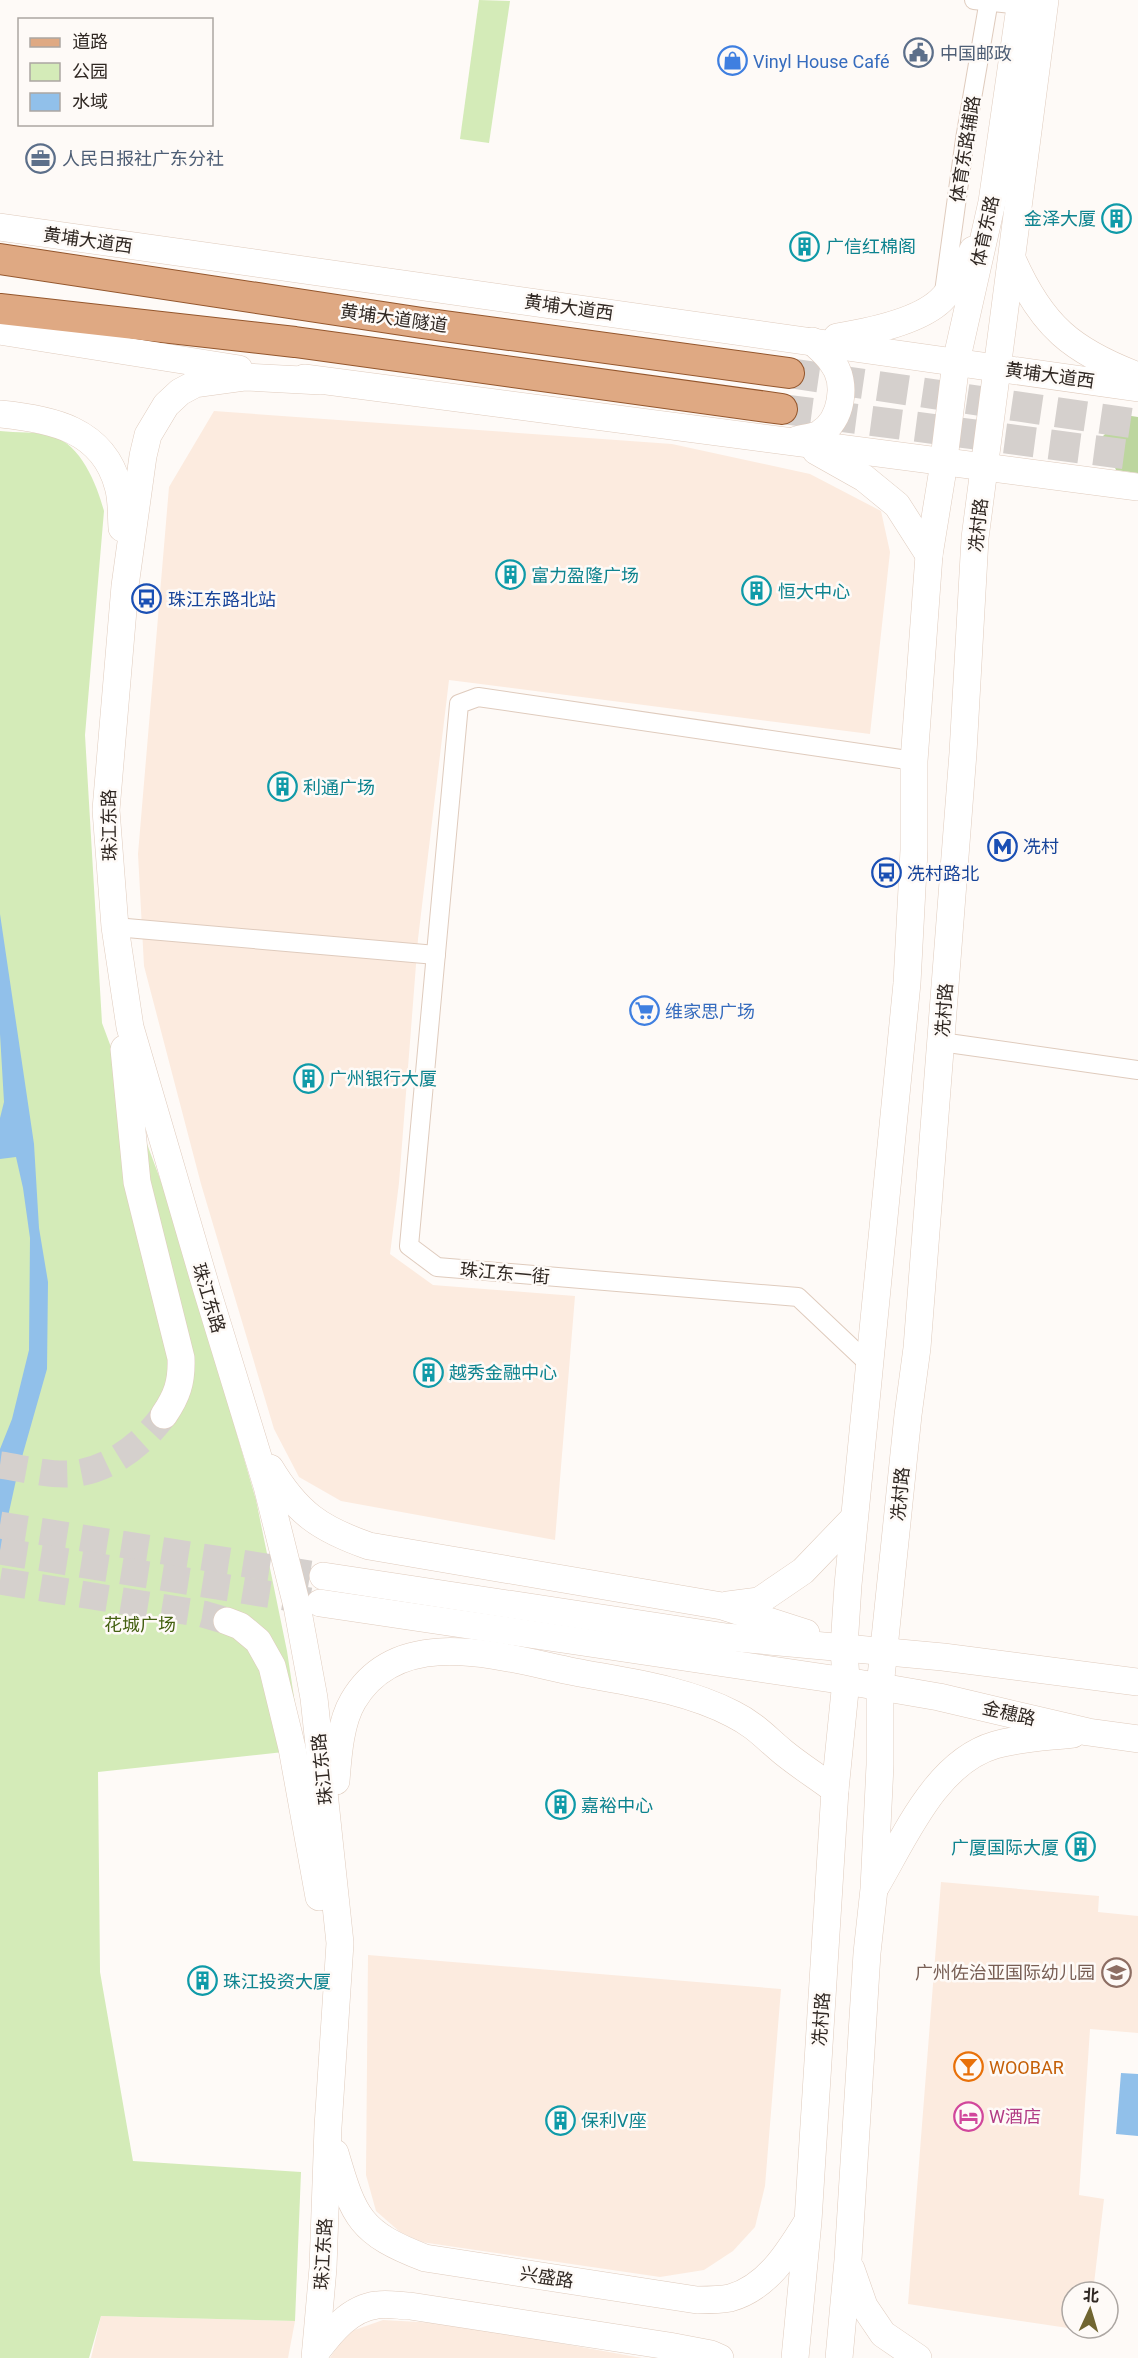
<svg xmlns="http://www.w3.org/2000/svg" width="1138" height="2358" viewBox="0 0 1138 2358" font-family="Roboto,'Noto Sans SC',sans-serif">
	<rect width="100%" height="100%" fill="#fefaf7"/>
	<g fill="#fcebdf">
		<path d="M 214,411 L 672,444 L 810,474 L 881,511 L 890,552 L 870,734 L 449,680 L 418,939 L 399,1183 L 390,1254 L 433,1285 L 575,1296 L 555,1540 L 341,1501 L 299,1477 L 274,1429 L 201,1184 L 144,966 L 138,854 L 169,487 Z"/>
		<path d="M 941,1882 L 1099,1896 L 1098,1912 L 1138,1916 L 1138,2033 L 1090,2029 L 1079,2195 L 1104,2199 L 1093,2292 L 1072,2292 L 1072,2328 L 1089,2328 L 1088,2331 L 908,2304 Z"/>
		<path d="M 368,1955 L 781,1989 L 765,2186 L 755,2227 L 733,2251 L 704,2270 L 660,2277 L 421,2242 L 400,2232 L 376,2211 L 366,2175 Z"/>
		<path d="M 101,2316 L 295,2321 L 288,2358 L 91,2358 Z"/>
		<path d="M 383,2320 L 455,2324 L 642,2358 L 330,2358 L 346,2333 Z"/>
	</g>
	<g fill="#d4ebb8">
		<path d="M 479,0 L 510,1 L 489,143 L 460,139 Z"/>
		<path d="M 0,431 C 16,433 37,431 52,436 C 81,444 97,485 104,511 L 85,735 L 102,1023 L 172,1211 L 256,1500 L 287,1651 L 302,1750 L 98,1772 L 100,1972 L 133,2161 L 301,2172 L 295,2321 L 101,2316 L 89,2358 L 0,2358 Z"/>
	</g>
	<path fill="#bdd69f" d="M 1125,415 L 1138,417 L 1138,473 L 1116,470 L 1102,437 Z"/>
	<g fill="#91c0ea">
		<path d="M 0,914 L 34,1144 L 39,1228 L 48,1282 L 47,1369 L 18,1471 L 0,1553 L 0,1449 L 12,1419 L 29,1350 L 30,1238 L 23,1188 L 16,1157 L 0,1159 L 0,1118 L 4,1102 L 0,1034 Z"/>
		<path d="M 1121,2073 L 1138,2074 L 1138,2136 L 1116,2134 Z"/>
	</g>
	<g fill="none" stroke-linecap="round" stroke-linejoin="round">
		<g stroke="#d5d0cd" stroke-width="27" stroke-dasharray="27 14" stroke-linecap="butt">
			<path d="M 0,1465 C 22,1468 46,1475 69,1474 C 107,1472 142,1445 164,1415"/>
			<path d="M 0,1525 L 323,1576"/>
			<path d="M 0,1551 L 316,1602"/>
			<path d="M 0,1581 L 203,1614 L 227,1621"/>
		</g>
		<g stroke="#d5d0cd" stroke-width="30" stroke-dasharray="30 15" stroke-linecap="butt">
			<path d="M 789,373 L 1138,424"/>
			<path d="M 782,409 L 1138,456"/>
		</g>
		<defs>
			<g id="street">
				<path d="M 974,0 L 1020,5"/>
				<path d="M 944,292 L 965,139 L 989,0"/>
				<path d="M 115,927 L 436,955"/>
				<path d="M 941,1042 L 1138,1070"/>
				<path d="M 871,1366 L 798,1297 L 437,1267 L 409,1246 L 459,704 L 478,697 L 914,761"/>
			</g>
			<g id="secondary">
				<path d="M 0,227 L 1138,388"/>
				<path d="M 1013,261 C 1042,326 1072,351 1138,376"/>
				<path d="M 0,331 L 239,369"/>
				<path d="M 837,337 C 868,332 923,321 944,297 C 956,284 965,267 973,250"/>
				<path d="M 304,378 L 1138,487"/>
				<path d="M 0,414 C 51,419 103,429 118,486 C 122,499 121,514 122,528"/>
				<path d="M 796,440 C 804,438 813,437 819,434 C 842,421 848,382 832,362 C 827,354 819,348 812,341"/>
				<path d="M 816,451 L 864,478 L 897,505 L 929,555"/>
				<path d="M 124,1049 L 137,1182 L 181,1358 C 182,1382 177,1396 164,1415"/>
				<path d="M 270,1468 C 297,1513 320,1529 369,1546 L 722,1606 L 806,1633"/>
				<path d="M 323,1576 L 726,1637 L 943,1657 L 1138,1682"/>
				<path d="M 320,1603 L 846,1681 L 939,1697 L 1088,1732 L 1138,1739"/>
				<path d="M 728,1605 L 759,1601 L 803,1571 L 854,1518"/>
				<path d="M 227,1621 L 240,1626 L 258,1641 L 272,1666 L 292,1748 L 319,1897"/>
				<path d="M 336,1781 C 338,1756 340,1723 353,1701 C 399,1622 504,1658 575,1672 C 628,1682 685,1689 733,1714 C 755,1725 765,1737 783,1752 C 800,1766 818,1777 835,1790"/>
				<path d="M 876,1886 C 905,1837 936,1762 995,1745 C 1019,1738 1048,1737 1073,1734"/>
				<path d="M 335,2153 C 354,2218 360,2233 425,2258 L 697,2300 C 707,2300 720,2300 730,2298 C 766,2288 787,2255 806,2224"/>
				<path d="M 851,2269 L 864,2306 L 883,2334 L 918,2358"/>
				<path d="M 316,2352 C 331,2332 350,2308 377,2305 C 388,2303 400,2306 410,2306 L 669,2346 L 711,2354 L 720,2358"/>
				<path d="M 315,2358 L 323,2268 L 328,2127 L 340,1943 L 314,1698 L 297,1606 L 267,1486 L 206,1287 L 130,1027 L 115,927 L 106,810 L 125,586 L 143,456 L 148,435 L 166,405 L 180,392 L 195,384 L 246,377 L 321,381"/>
				<path d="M 795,2358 L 808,2221 L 835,1790 L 846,1681 L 844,1647 L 848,1585 L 907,983 L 914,850 L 914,761 L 929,555 L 942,475 L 956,362 L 992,202 L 1021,0"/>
				<path d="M 839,2358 L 848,2260 L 867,1953 L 874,1889 L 880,1765 L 880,1687 L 908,1415 L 917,1348 L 963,753 L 975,538 L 1045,0"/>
			</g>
			<g id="primary">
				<path d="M 0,259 L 422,323 L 789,373"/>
				<path d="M 0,309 L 295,342 L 782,409"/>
			</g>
		</defs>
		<use href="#street" stroke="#dfcbbd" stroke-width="20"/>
		<use href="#secondary" stroke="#dfcbbd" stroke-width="28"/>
		<use href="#primary" stroke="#94562c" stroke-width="32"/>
		<use href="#street" stroke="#fff" stroke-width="18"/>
		<use href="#secondary" stroke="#fff" stroke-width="27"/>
		<use href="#primary" stroke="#dfa983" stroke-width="30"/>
	</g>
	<defs>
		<symbol id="civic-ring" viewBox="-11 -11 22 22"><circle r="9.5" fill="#fefaf7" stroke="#5c6f8a" stroke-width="1.5"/><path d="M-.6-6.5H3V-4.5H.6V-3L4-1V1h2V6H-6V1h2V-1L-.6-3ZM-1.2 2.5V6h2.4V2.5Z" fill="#5c6f8a"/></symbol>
		<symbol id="shop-ring" viewBox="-11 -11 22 22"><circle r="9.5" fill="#fefaf7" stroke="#3f7fe0" stroke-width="1.5"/><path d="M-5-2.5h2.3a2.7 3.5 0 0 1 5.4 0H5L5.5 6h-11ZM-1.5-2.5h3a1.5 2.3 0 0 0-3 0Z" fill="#3f7fe0"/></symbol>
		<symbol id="office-ring" viewBox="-11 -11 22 22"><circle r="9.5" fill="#fefaf7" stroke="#5c6f8a" stroke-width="1.5"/><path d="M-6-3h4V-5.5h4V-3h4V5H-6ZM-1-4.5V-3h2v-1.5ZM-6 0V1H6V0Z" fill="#5c6f8a"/></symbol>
		<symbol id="building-ring" viewBox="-11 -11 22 22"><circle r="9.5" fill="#fefaf7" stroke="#0f9aa8" stroke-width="1.5"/><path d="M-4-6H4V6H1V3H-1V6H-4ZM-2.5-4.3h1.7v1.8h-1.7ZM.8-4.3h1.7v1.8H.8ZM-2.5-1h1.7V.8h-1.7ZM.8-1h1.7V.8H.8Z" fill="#0f9aa8"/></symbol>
		<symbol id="bus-ring" viewBox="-11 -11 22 22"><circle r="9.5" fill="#fefaf7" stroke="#1a4fb4" stroke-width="1.5"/><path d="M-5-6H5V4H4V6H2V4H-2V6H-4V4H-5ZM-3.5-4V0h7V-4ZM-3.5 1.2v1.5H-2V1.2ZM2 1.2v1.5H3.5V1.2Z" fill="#1a4fb4"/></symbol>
		<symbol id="metro-ring" viewBox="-11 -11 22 22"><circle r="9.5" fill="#fefaf7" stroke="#1a4fb4" stroke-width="1.5"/><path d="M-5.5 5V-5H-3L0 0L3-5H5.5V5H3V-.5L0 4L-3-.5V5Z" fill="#1a4fb4"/></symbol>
		<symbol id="supermarket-ring" viewBox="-11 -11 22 22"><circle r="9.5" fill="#fefaf7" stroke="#3f7fe0" stroke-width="1.5"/><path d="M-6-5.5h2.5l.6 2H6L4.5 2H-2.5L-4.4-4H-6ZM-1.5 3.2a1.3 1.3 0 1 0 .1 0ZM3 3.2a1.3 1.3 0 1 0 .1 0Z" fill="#3f7fe0"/></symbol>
		<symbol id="school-ring" viewBox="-11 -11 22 22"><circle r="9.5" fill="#fefaf7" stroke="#8d6e63" stroke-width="1.5"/><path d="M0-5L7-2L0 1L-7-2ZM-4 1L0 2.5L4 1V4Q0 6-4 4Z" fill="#8d6e63"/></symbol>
		<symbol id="bar-ring" viewBox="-11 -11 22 22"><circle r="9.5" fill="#fefaf7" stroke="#e8710a" stroke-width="1.5"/><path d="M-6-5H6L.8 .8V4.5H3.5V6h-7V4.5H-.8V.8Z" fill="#e8710a"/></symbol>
		<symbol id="hotel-ring" viewBox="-11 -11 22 22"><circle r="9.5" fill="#fefaf7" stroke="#d1479c" stroke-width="1.5"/><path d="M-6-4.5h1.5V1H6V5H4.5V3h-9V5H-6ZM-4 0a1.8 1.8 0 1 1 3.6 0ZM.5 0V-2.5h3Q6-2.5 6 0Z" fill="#d1479c"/></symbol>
	</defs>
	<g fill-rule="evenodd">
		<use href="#civic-ring" x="902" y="36" width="33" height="33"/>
		<use href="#shop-ring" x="716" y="44" width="33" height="33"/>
		<use href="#office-ring" x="24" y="142" width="33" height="33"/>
		<use href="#building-ring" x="1100" y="202" width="33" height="33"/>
		<use href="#building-ring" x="788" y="230" width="33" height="33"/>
		<use href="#building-ring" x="494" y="558" width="33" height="33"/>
		<use href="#building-ring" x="740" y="574" width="33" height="33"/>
		<use href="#bus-ring" x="130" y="582" width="33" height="33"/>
		<use href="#building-ring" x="266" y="770" width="33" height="33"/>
		<use href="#metro-ring" x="986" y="830" width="33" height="33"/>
		<use href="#bus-ring" x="870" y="856" width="33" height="33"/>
		<use href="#supermarket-ring" x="628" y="994" width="33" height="33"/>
		<use href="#building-ring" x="292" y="1062" width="33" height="33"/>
		<use href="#building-ring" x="412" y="1356" width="33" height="33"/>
		<use href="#building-ring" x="544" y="1788" width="33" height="33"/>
		<use href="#building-ring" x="1064" y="1830" width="33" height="33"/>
		<use href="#school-ring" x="1100" y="1956" width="33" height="33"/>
		<use href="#building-ring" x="186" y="1964" width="33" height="33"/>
		<use href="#bar-ring" x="952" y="2050" width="33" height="33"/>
		<use href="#hotel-ring" x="952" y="2100" width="33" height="33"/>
		<use href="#building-ring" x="544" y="2104" width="33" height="33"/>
	</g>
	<g text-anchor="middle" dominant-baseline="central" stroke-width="5" stroke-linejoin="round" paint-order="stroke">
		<g font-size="18" fill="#4e5e75" stroke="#fefaf7" text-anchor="start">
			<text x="940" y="53">中国邮政</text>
			<text x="62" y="158">人民日报社广东分社</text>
		</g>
		<g font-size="18" fill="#366cbe" stroke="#fefaf7" text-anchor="start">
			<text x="753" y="61">Vinyl House Café</text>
			<text x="665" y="1011">维家思广场</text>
		</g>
		<g font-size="18" fill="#302823" stroke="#fefaf7">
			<text transform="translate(965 149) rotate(-81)">体育东路辅路</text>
			<text transform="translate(985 231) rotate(-78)">体育东路</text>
			<text transform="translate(88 240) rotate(8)">黄埔大道西</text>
			<text transform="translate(569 307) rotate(8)">黄埔大道西</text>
			<text transform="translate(394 318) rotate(8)">黄埔大道隧道</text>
			<text transform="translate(1050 375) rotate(8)">黄埔大道西</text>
			<text transform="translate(978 525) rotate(-84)">冼村路</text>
			<text transform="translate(109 825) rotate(-91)">珠江东路</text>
			<text transform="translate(944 1010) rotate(-86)">冼村路</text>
			<text transform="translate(505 1273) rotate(5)">珠江东一街</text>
			<text transform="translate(209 1298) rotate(73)">珠江东路</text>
			<text transform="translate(900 1494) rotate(-85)">冼村路</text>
			<text transform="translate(1009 1713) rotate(13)">金穗路</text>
			<text transform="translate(322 1769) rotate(-96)">珠江东路</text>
			<text transform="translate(821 2019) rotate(-86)">冼村路</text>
			<text transform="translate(323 2254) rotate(-87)">珠江东路</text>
			<text transform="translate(547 2277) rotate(9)">兴盛路</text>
		</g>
		<g font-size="18" fill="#0d838f" stroke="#fefaf7" text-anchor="start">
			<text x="1096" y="218" text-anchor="end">金泽大厦</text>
			<text x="826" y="246">广信红棉阁</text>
			<text x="531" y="575">富力盈隆广场</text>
			<text x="778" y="591">恒大中心</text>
			<text x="303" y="787">利通广场</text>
			<text x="329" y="1078">广州银行大厦</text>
			<text x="449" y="1372">越秀金融中心</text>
			<text x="581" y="1805">嘉裕中心</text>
			<text x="1059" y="1847" text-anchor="end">广厦国际大厦</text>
			<text x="223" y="1981">珠江投资大厦</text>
			<text x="581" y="2120">保利V座</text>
		</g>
		<g font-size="18" fill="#164399" stroke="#fefaf7" text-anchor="start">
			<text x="168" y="599">珠江东路北站</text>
			<text x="1023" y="846">冼村</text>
			<text x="907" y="873">冼村路北</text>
		</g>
		<g font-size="18" fill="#456112" stroke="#fefaf7">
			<text x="140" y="1624">花城广场</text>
		</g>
		<g font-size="18" fill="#785e54" stroke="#fefaf7" text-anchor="end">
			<text x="1095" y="1972">广州佐治亚国际幼儿园</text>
		</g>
		<g font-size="18" fill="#c56008" stroke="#fefaf7" text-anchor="start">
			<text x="989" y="2067">WOOBAR</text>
		</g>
		<g font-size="18" fill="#b23c85" stroke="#fefaf7" text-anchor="start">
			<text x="989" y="2116">W酒店</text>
		</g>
	</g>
	<rect x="18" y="18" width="195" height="108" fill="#fefaf7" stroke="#aca6a2" stroke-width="1.5"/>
	<rect x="30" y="38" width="30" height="9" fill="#dfa983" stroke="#aca6a2" stroke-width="1.5"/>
	<text x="72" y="48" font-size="18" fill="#302823">道路</text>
	<rect x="30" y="63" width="30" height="18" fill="#d4ebb8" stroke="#aca6a2" stroke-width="1.5"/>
	<text x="72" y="78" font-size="18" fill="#302823">公园</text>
	<rect x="30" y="93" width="30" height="18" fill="#91c0ea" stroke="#aca6a2" stroke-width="1.5"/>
	<text x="72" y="108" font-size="18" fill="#302823">水域</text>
	<g transform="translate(1090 2310) rotate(4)"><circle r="28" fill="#fefaf7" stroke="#aca6a2" stroke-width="1.5"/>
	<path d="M0-4.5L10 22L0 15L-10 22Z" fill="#706531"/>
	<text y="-9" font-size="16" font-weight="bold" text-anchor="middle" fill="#302823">北</text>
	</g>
</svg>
